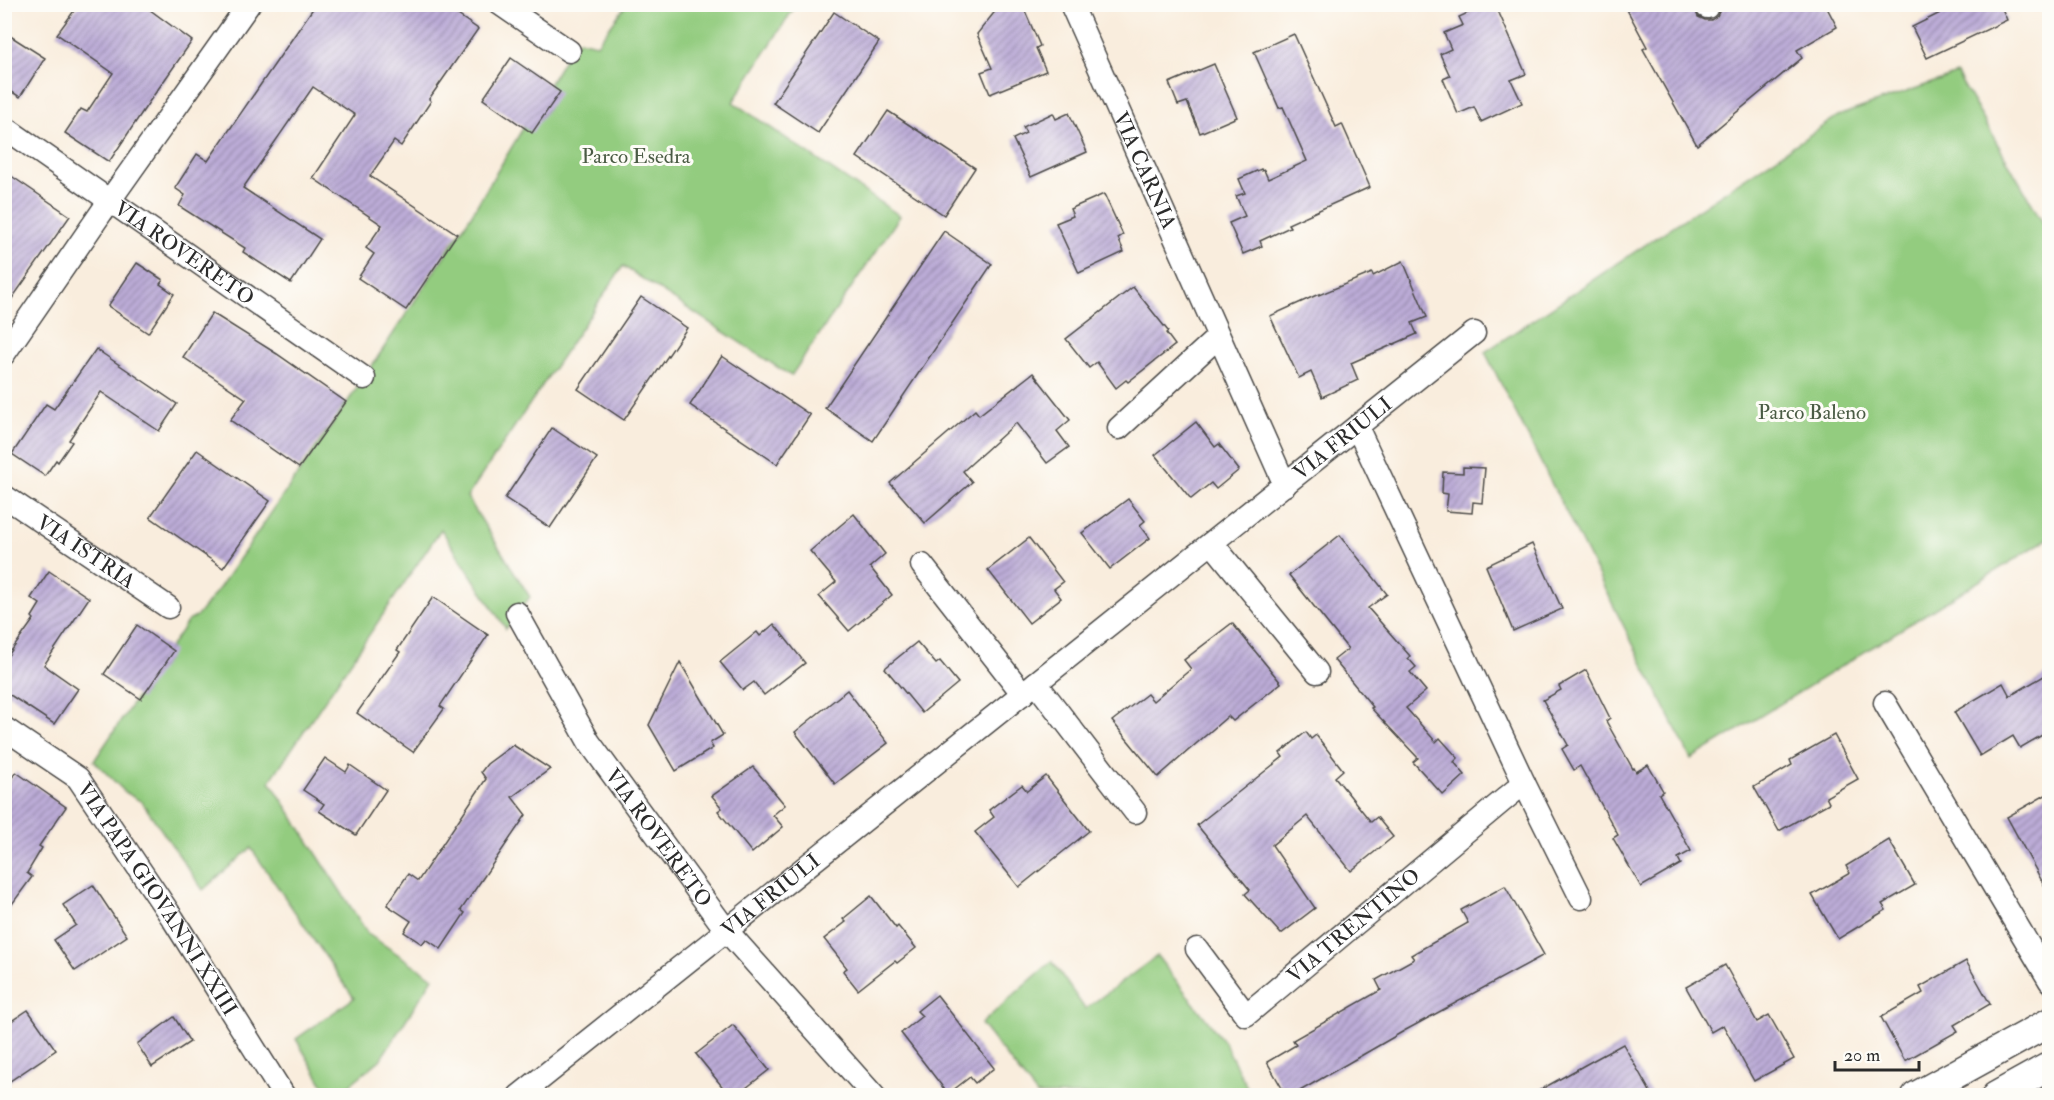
<svg xmlns="http://www.w3.org/2000/svg" width="2054" height="1100" viewBox="0 0 2054 1100" font-family="'IM FELL Double Pica',serif">
	<defs>
		<pattern id="building-hatch" width="6" height="6" patternUnits="userSpaceOnUse" patternTransform="scale(1.5)"><rect width="6" height="6" fill="#bcacd7"/><path d="M-1 1l2-2M0 6l6-6M5 7l2-2" fill="none" stroke="#998caf"/></pattern>
	</defs>
	<rect width="100%" height="100%" fill="#fdfcf7"/>
	<filter id="ink" filterUnits="userSpaceOnUse"><feTurbulence type="fractalNoise" baseFrequency=".0167" numOctaves="2"/><feDisplacementMap in="SourceGraphic" scale="12" xChannelSelector="R" yChannelSelector="G"/><feConvolveMatrix kernelMatrix="1 2 1 2 8 2 1 2 1" color-interpolation-filters="sRGB"/></filter>
	<filter id="wash" filterUnits="userSpaceOnUse"><feTurbulence type="fractalNoise" baseFrequency=".008" numOctaves="4" result="noise"/><feDisplacementMap in="SourceGraphic" scale="24" xChannelSelector="R" yChannelSelector="G"/><feGaussianBlur stdDeviation="1.35" result="paint"/><feColorMatrix in="noise" values="0 0 0 0 0 0 0 0 0 0 0 0 0 0 0 0 0 1.4 0 .05"/><feComposite in="paint" operator="in"/></filter>
	<g filter="url(#wash)">
		<rect width="100%" height="100%" fill="#f9eddd"/>
		<g fill="#93cc7f" stroke="#5f7c55" stroke-width="1.5">
			<path d="M 626,5 L 796,5 L 733,102 L 900,216 L 791,376 L 623,266 L 467,497 L 530,597 L 506,629 L 441,529 L 270,781 L 368,934 L 433,978 L 380,1060 L 337,1095 L 329,1095 L 296,1039 L 354,998 L 251,848 L 203,890 L 142,802 L 125,792 L 94,761 L 187,622 L 198,615 L 220,587 L 364,378 L 470,217 L 569,51 L 579,40 L 597,44 Z"/>
			<path d="M 1957,74 L 2049,233 L 2049,538 L 1691,759 L 1485,352 L 1838,116 Z"/>
			<path d="M 1157,956 L 1224,1042 L 1251,1095 L 1037,1095 L 981,1024 L 1052,961 L 1085,1009 Z"/>
		</g>
		<g id="blocks">
			<g fill="url(#building-hatch)">
				<path d="M 79,4 L 142,4 L 192,41 L 149,102 L 109,162 L 65,133 L 81,109 L 87,112 L 113,73 L 57,34 Z"/>
				<path d="M 316,4 L 442,4 L 478,29 L 429,99 L 431,101 L 401,146 L 394,141 L 370,176 L 457,234 L 406,310 L 358,278 L 374,254 L 366,248 L 382,225 L 313,178 L 355,115 L 313,87 L 243,188 L 320,239 L 291,283 L 243,252 L 245,248 L 179,206 L 185,195 L 175,188 L 197,154 L 208,161 Z"/>
				<path d="M 1001,4 L 1022,4 L 1040,46 L 1036,48 L 1046,71 L 990,94 L 981,72 L 992,68 L 977,34 Z"/>
				<path d="M 1487,4 L 1495,4 L 1526,74 L 1511,80 L 1522,103 L 1481,122 L 1474,107 L 1458,114 L 1443,79 L 1450,76 L 1440,54 L 1451,49 L 1444,33 L 1463,25 L 1459,17 Z"/>
				<path d="M 1624,4 L 1693,4 L 1698,17 L 1705,20 L 1711,20 L 1717,16 L 1720,10 L 1720,4 L 1825,4 L 1837,27 L 1797,50 L 1802,58 L 1697,145 L 1643,49 L 1647,47 Z"/>
				<path d="M 1958,4 L 2000,4 L 2007,20 L 1927,58 L 1912,27 Z"/>
				<path d="M 834,12 L 879,42 L 818,133 L 773,103 Z"/>
				<path d="M 4,32 L 45,58 L 20,97 L 4,87 Z"/>
				<path d="M 1294,34 L 1336,127 L 1342,124 L 1370,187 L 1288,224 L 1290,227 L 1260,241 L 1262,246 L 1243,254 L 1229,223 L 1245,216 L 1236,196 L 1245,193 L 1239,179 L 1261,169 L 1262,171 L 1264,170 L 1268,179 L 1307,161 L 1283,107 L 1279,108 L 1254,52 Z"/>
				<path d="M 511,58 L 560,92 L 532,133 L 483,99 Z"/>
				<path d="M 1214,64 L 1237,117 L 1200,133 L 1187,102 L 1178,105 L 1169,83 Z"/>
				<path d="M 888,111 L 975,168 L 944,215 L 857,157 Z"/>
				<path d="M 1053,113 L 1056,119 L 1069,113 L 1087,152 L 1031,177 L 1013,139 L 1026,133 L 1023,127 Z"/>
				<path d="M 4,171 L 70,216 L 4,310 Z"/>
				<path d="M 1104,194 L 1123,235 L 1118,238 L 1124,252 L 1079,273 L 1056,223 L 1073,216 L 1070,209 Z"/>
				<path d="M 944,231 L 992,264 L 873,441 L 825,408 Z"/>
				<path d="M 1403,261 L 1427,317 L 1412,323 L 1417,334 L 1351,363 L 1358,380 L 1322,397 L 1311,372 L 1299,378 L 1270,316 L 1319,294 L 1319,295 L 1372,273 L 1373,276 Z"/>
				<path d="M 137,263 L 163,280 L 160,284 L 174,294 L 148,333 L 108,306 Z"/>
				<path d="M 1133,287 L 1168,331 L 1166,333 L 1175,345 L 1128,382 L 1126,380 L 1116,388 L 1097,362 L 1089,368 L 1066,339 Z"/>
				<path d="M 641,297 L 687,328 L 624,420 L 578,389 Z"/>
				<path d="M 212,313 L 277,354 L 346,402 L 299,468 L 230,420 L 246,399 L 183,357 Z"/>
				<path d="M 96,349 L 177,404 L 159,431 L 101,392 L 69,440 L 72,442 L 58,462 L 56,460 L 45,476 L 12,454 L 46,404 L 54,409 Z"/>
				<path d="M 722,356 L 810,415 L 777,464 L 690,405 Z"/>
				<path d="M 1033,373 L 1070,420 L 1057,431 L 1069,447 L 1047,463 L 1016,423 L 963,471 L 972,482 L 925,523 L 890,483 L 975,410 L 979,415 Z"/>
				<path d="M 1196,422 L 1215,447 L 1219,444 L 1239,470 L 1216,489 L 1211,483 L 1191,499 L 1155,455 Z"/>
				<path d="M 552,428 L 597,458 L 550,528 L 505,498 Z"/>
				<path d="M 197,450 L 270,501 L 223,568 L 150,517 Z"/>
				<path d="M 1463,467 L 1485,468 L 1482,503 L 1473,502 L 1472,513 L 1446,511 L 1448,494 L 1442,493 L 1443,472 L 1463,473 Z"/>
				<path d="M 1128,499 L 1145,521 L 1140,525 L 1150,538 L 1110,569 L 1082,533 Z"/>
				<path d="M 854,514 L 885,554 L 870,567 L 892,595 L 849,631 L 819,596 L 836,582 L 810,551 Z"/>
				<path d="M 1340,535 L 1387,594 L 1368,608 L 1410,656 L 1408,658 L 1416,667 L 1410,672 L 1426,691 L 1406,708 L 1436,742 L 1440,738 L 1458,758 L 1454,762 L 1465,775 L 1443,795 L 1413,762 L 1418,758 L 1371,708 L 1373,707 L 1334,660 L 1348,649 L 1289,575 Z"/>
				<path d="M 1029,538 L 1063,582 L 1054,589 L 1061,598 L 1029,623 L 988,570 Z"/>
				<path d="M 1532,544 L 1562,609 L 1513,631 L 1486,566 Z"/>
				<path d="M 49,571 L 89,598 L 44,665 L 78,689 L 54,724 L 4,691 L 4,661 L 34,619 L 32,617 L 40,604 L 31,598 Z"/>
				<path d="M 433,597 L 488,635 L 440,706 L 444,709 L 413,752 L 357,713 L 400,652 L 397,650 Z"/>
				<path d="M 1232,623 L 1281,683 L 1233,721 L 1228,716 L 1158,777 L 1112,721 L 1147,694 L 1153,701 L 1191,669 L 1184,660 Z"/>
				<path d="M 774,624 L 805,663 L 764,695 L 754,682 L 743,690 L 720,662 L 757,632 L 760,636 Z"/>
				<path d="M 137,625 L 174,651 L 141,699 L 104,674 Z"/>
				<path d="M 917,642 L 936,664 L 940,661 L 958,683 L 922,713 L 885,668 Z"/>
				<path d="M 680,662 L 723,735 L 710,743 L 713,748 L 676,771 L 649,725 Z"/>
				<path d="M 1586,670 L 1610,718 L 1606,721 L 1633,769 L 1634,768 L 1636,772 L 1648,765 L 1663,791 L 1659,794 L 1691,851 L 1678,858 L 1681,864 L 1641,887 L 1613,838 L 1618,835 L 1580,766 L 1574,770 L 1562,749 L 1568,745 L 1543,700 L 1561,690 L 1559,686 Z"/>
				<path d="M 2049,673 L 2049,731 L 2020,748 L 2013,736 L 1980,756 L 1954,712 L 2003,683 L 2010,696 Z"/>
				<path d="M 847,690 L 888,743 L 835,784 L 795,732 Z"/>
				<path d="M 1306,732 L 1311,739 L 1316,735 L 1343,770 L 1335,777 L 1371,822 L 1377,817 L 1393,837 L 1351,871 L 1307,816 L 1272,845 L 1315,908 L 1281,934 L 1245,894 L 1250,890 L 1197,825 L 1283,757 L 1280,753 Z"/>
				<path d="M 1834,735 L 1858,779 L 1826,797 L 1829,803 L 1779,831 L 1754,787 L 1792,765 L 1790,760 Z"/>
				<path d="M 513,745 L 550,769 L 512,797 L 526,815 L 461,910 L 465,913 L 441,949 L 426,939 L 422,944 L 404,932 L 411,921 L 387,905 L 408,874 L 418,881 L 486,779 L 481,772 L 487,764 Z"/>
				<path d="M 325,758 L 346,772 L 350,765 L 386,790 L 356,835 L 319,811 L 324,804 L 303,790 Z"/>
				<path d="M 753,767 L 785,805 L 773,815 L 783,827 L 752,853 L 718,811 L 722,808 L 712,796 Z"/>
				<path d="M 16,772 L 66,807 L 39,846 L 42,848 L 27,873 L 32,877 L 4,915 L 4,788 Z"/>
				<path d="M 1046,776 L 1089,831 L 1019,887 L 975,832 L 994,817 L 989,810 L 1022,785 L 1027,791 Z"/>
				<path d="M 2049,793 L 2049,894 L 2007,817 Z"/>
				<path d="M 1889,840 L 1915,885 L 1882,904 L 1886,910 L 1838,939 L 1812,895 L 1850,873 L 1846,866 Z"/>
				<path d="M 93,885 L 127,936 L 75,971 L 54,940 L 76,925 L 63,905 Z"/>
				<path d="M 1505,886 L 1544,955 L 1404,1031 L 1293,1095 L 1286,1095 L 1267,1062 L 1296,1045 L 1293,1040 L 1381,990 L 1376,980 L 1414,959 L 1411,955 L 1468,923 L 1461,910 Z"/>
				<path d="M 871,896 L 896,928 L 898,926 L 916,948 L 897,963 L 895,961 L 858,990 L 843,971 L 847,968 L 824,939 L 846,922 L 843,919 Z"/>
				<path d="M 1966,961 L 1990,1004 L 1954,1025 L 1958,1031 L 1905,1061 L 1881,1017 L 1923,993 L 1920,987 Z"/>
				<path d="M 1725,965 L 1757,1022 L 1769,1015 L 1794,1059 L 1754,1081 L 1723,1025 L 1711,1032 L 1686,987 Z"/>
				<path d="M 937,995 L 994,1068 L 975,1083 L 970,1077 L 948,1094 L 901,1033 L 922,1016 L 917,1011 Z"/>
				<path d="M 28,1010 L 56,1050 L 4,1085 L 4,1026 Z"/>
				<path d="M 174,1017 L 190,1042 L 152,1067 L 137,1044 Z"/>
				<path d="M 733,1025 L 769,1070 L 737,1095 L 729,1095 L 696,1054 Z"/>
				<path d="M 1623,1044 L 1652,1095 L 1531,1095 L 1592,1061 Z"/>
			</g>
		</g>
	</g>
	<g filter="url(#ink)">
		<use href="#blocks" fill-opacity="0" stroke="#4a4846" stroke-width="1.5"/>
		<g fill="none" stroke-linecap="round" stroke-linejoin="round">
			<defs>
				<g id="minor">
					<path d="M 500,4 L 569,51"/>
					<path id="s1" d="M 1071,4 L 1285,485"/>
					<path d="M 1706,4 L 1707,7"/>
					<path id="s2" d="M 4,127 L 364,378"/>
					<path d="M 4,354 L 110,200 L 249,4"/>
					<path d="M 1357,427 L 1524,783 L 1581,898"/>
					<path d="M 1119,428 L 1218,337"/>
					<path id="s3" d="M 4,496 L 168,607"/>
					<path d="M 1212,543 L 1317,672"/>
					<path d="M 922,565 L 1023,694"/>
					<path id="s4" d="M 517,613 L 589,742 L 726,930 L 874,1096"/>
					<path d="M 1036,683 L 1135,812"/>
					<path d="M 1885,703 L 2050,981"/>
					<path id="s5" d="M 4,728 L 78,778 L 173,919 L 284,1096"/>
					<path id="s6" d="M 1197,949 L 1246,1015 L 1524,783"/>
					<path id="s7" d="M 519,1096 L 1474,333"/>
				</g>
				<g id="tertiary">
					<path d="M 1916,1096 L 2050,1022"/>
					<path d="M 1996,1096 L 2050,1066"/>
				</g>
			</defs>
			<use href="#minor" stroke="#4a4846" stroke-width="25"/>
			<use href="#tertiary" stroke="#4a4846" stroke-width="31"/>
			<use href="#minor" stroke="#fff" stroke-width="22"/>
			<use href="#tertiary" stroke="#fff" stroke-width="28"/>
		</g>
	</g>
	<g text-anchor="middle" dominant-baseline="central" stroke-width="6" stroke-linejoin="round" paint-order="stroke">
		<g font-size="21" fill="#4a5b44" stroke="#fdfcf7">
			<text x="636" y="156">Parco Esedra</text>
			<text x="1812" y="412">Parco Baleno</text>
		</g>
		<g font-size="21" fill="#2b2b2b" stroke="#fdfcf7">
			<text stroke="none"><textPath href="#s1" startOffset="182">VIA CARNIA</textPath></text>
			<text stroke="none"><textPath href="#s2" startOffset="220">VIA ROVERETO</textPath></text>
			<text stroke="none"><textPath href="#s7" startOffset="1054">VIA FRIULI</textPath></text>
			<text stroke="none"><textPath href="#s3" startOffset="99">VIA ISTRIA</textPath></text>
			<text stroke="none"><textPath href="#s4" startOffset="266">VIA ROVERETO</textPath></text>
			<text stroke="none"><textPath href="#s7" startOffset="322">VIA FRIULI</textPath></text>
			<text stroke="none"><textPath href="#s5" startOffset="234">VIA PAPA GIOVANNI XXIII</textPath></text>
			<text stroke="none"><textPath href="#s6" startOffset="222">VIA TRENTINO</textPath></text>
		</g>
	</g>
	<rect width="2054" height="1100" fill="none" stroke="#fdfcf7" stroke-width="24"/>
	<path d="M1835 1061v9h84v-9" fill="none" stroke="#2b2b2b" stroke-width="3"/>
	<text x="1844" y="1061" font-size="18" fill="#2b2b2b" stroke="#fdfcf7" stroke-width="4.5" paint-order="stroke">20 m</text>
</svg>
